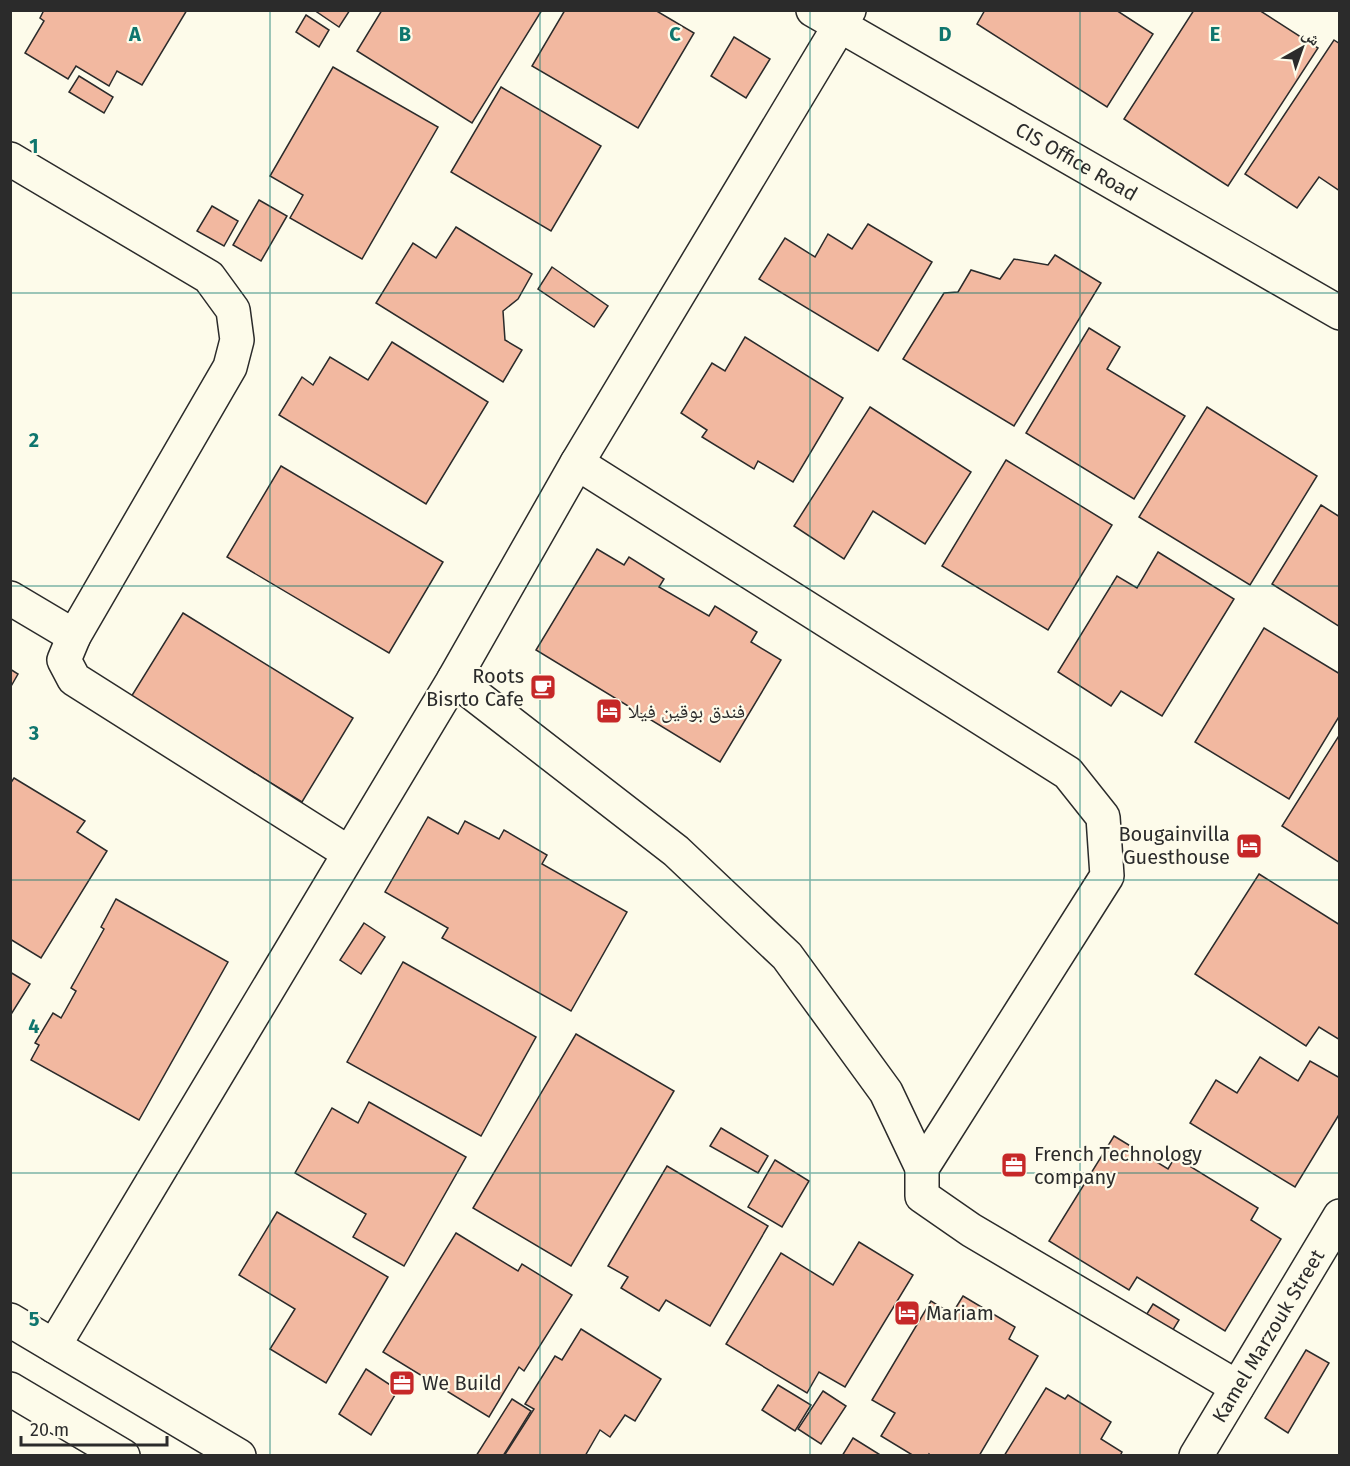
<svg xmlns="http://www.w3.org/2000/svg" width="1350" height="1466" viewBox="0 0 1350 1466" font-family="'Fira Sans','Noto Naskh Arabic',sans-serif">
	<rect width="100%" height="100%" fill="#fdfbea"/>
	<g fill="#f2b8a0" stroke="#2b2b2b" stroke-width="1.5">
		<path d="M 44,10 L 187,10 L 142,85 L 117,71 L 109,86 L 76,66 L 68,79 L 25,53 L 44,21 L 40,18 Z"/>
		<path d="M 314,10 L 350,10 L 339,27 Z"/>
		<path d="M 382,10 L 542,10 L 472,123 L 357,51 Z"/>
		<path d="M 565,10 L 655,10 L 694,33 L 638,128 L 532,66 Z"/>
		<path d="M 985,10 L 1116,10 L 1153,34 L 1107,107 L 977,24 Z"/>
		<path d="M 1194,10 L 1259,10 L 1318,48 L 1228,186 L 1124,119 Z"/>
		<path d="M 306,15 L 329,30 L 319,47 L 296,32 Z"/>
		<path d="M 734,37 L 770,59 L 746,98 L 711,76 Z"/>
		<path d="M 1334,40 L 1340,44 L 1340,191 L 1319,177 L 1297,208 L 1245,174 Z"/>
		<path d="M 333,67 L 438,127 L 362,259 L 290,218 L 303,195 L 270,176 Z"/>
		<path d="M 79,76 L 113,97 L 104,113 L 69,92 Z"/>
		<path d="M 501,87 L 601,146 L 551,231 L 451,172 Z"/>
		<path d="M 259,200 L 287,216 L 261,261 L 233,245 Z"/>
		<path d="M 212,206 L 238,221 L 224,246 L 197,231 Z"/>
		<path d="M 868,224 L 932,262 L 878,351 L 759,279 L 785,238 L 815,257 L 828,234 L 852,249 Z"/>
		<path d="M 456,227 L 532,274 L 518,299 L 503,311 L 505,340 L 522,350 L 503,382 L 376,303 L 413,243 L 436,258 Z"/>
		<path d="M 1055,255 L 1101,283 L 1014,426 L 903,359 L 944,293 L 958,292 L 971,270 L 1000,279 L 1014,259 L 1048,265 Z"/>
		<path d="M 552,267 L 608,306 L 594,327 L 538,289 Z"/>
		<path d="M 1089,328 L 1120,347 L 1107,369 L 1185,416 L 1134,499 L 1026,433 Z"/>
		<path d="M 745,337 L 843,398 L 793,482 L 758,461 L 754,469 L 702,437 L 707,430 L 681,413 L 712,363 L 725,371 Z"/>
		<path d="M 392,342 L 488,402 L 426,504 L 279,415 L 302,377 L 313,385 L 330,357 L 368,380 Z"/>
		<path d="M 870,407 L 971,472 L 925,544 L 873,511 L 844,559 L 794,526 Z"/>
		<path d="M 1207,407 L 1317,476 L 1250,585 L 1139,517 Z"/>
		<path d="M 1006,460 L 1112,525 L 1048,630 L 942,566 Z"/>
		<path d="M 281,466 L 443,562 L 389,653 L 227,557 Z"/>
		<path d="M 1321,505 L 1340,517 L 1340,627 L 1272,584 Z"/>
		<path d="M 597,549 L 624,565 L 629,557 L 664,579 L 659,587 L 709,616 L 715,606 L 757,632 L 751,642 L 781,660 L 720,762 L 536,650 Z"/>
		<path d="M 1158,552 L 1234,599 L 1162,716 L 1121,691 L 1111,706 L 1058,672 L 1117,576 L 1137,588 Z"/>
		<path d="M 183,613 L 353,718 L 302,802 L 131,697 Z"/>
		<path d="M 1264,628 L 1340,674 L 1340,715 L 1289,799 L 1195,742 Z"/>
		<path d="M 10,669 L 18,674 L 10,688 Z"/>
		<path d="M 1340,734 L 1340,863 L 1282,826 Z"/>
		<path d="M 14,778 L 85,821 L 77,832 L 107,851 L 41,958 L 10,939 L 10,784 Z"/>
		<path d="M 428,817 L 458,834 L 465,821 L 499,839 L 504,830 L 547,855 L 542,864 L 627,912 L 571,1011 L 442,938 L 448,928 L 385,892 Z"/>
		<path d="M 1259,874 L 1340,925 L 1340,1040 L 1319,1027 L 1306,1046 L 1195,974 Z"/>
		<path d="M 116,899 L 228,962 L 139,1120 L 31,1060 L 39,1045 L 35,1043 L 53,1013 L 61,1018 L 76,991 L 71,988 L 104,929 L 101,927 Z"/>
		<path d="M 364,923 L 385,937 L 361,974 L 340,960 Z"/>
		<path d="M 403,962 L 536,1037 L 481,1136 L 347,1062 Z"/>
		<path d="M 10,972 L 30,984 L 10,1016 Z"/>
		<path d="M 576,1034 L 674,1091 L 571,1266 L 473,1208 Z"/>
		<path d="M 1260,1057 L 1298,1081 L 1310,1061 L 1340,1078 L 1340,1113 L 1295,1187 L 1190,1123 L 1216,1080 L 1237,1093 Z"/>
		<path d="M 369,1102 L 466,1157 L 404,1266 L 353,1237 L 366,1214 L 295,1173 L 332,1108 L 358,1123 Z"/>
		<path d="M 721,1128 L 768,1156 L 758,1173 L 710,1146 Z"/>
		<path d="M 1114,1136 L 1168,1169 L 1175,1157 L 1258,1208 L 1251,1220 L 1281,1239 L 1225,1331 L 1137,1277 L 1129,1290 L 1049,1241 Z"/>
		<path d="M 775,1160 L 809,1181 L 782,1227 L 748,1207 Z"/>
		<path d="M 667,1166 L 768,1226 L 710,1326 L 666,1300 L 659,1311 L 621,1288 L 628,1277 L 608,1266 Z"/>
		<path d="M 277,1212 L 388,1277 L 326,1383 L 270,1349 L 295,1309 L 239,1275 Z"/>
		<path d="M 456,1233 L 518,1271 L 522,1264 L 572,1295 L 524,1371 L 519,1367 L 489,1417 L 383,1352 Z"/>
		<path d="M 859,1242 L 913,1275 L 845,1387 L 819,1372 L 807,1393 L 726,1344 L 781,1253 L 833,1285 Z"/>
		<path d="M 963,1296 L 1015,1327 L 1009,1339 L 1038,1356 L 979,1456 L 931,1456 L 929,1454 L 928,1456 L 914,1456 L 881,1436 L 895,1413 L 872,1400 L 931,1301 L 952,1314 Z"/>
		<path d="M 1153,1304 L 1179,1320 L 1171,1333 L 1145,1317 Z"/>
		<path d="M 581,1329 L 661,1379 L 635,1421 L 625,1415 L 610,1437 L 600,1430 L 585,1456 L 504,1456 L 534,1409 L 525,1404 L 555,1356 L 562,1360 Z"/>
		<path d="M 1306,1350 L 1329,1363 L 1288,1433 L 1265,1418 Z"/>
		<path d="M 366,1369 L 398,1390 L 371,1435 L 339,1414 Z"/>
		<path d="M 778,1385 L 811,1405 L 795,1431 L 762,1410 Z"/>
		<path d="M 1046,1388 L 1065,1399 L 1068,1395 L 1111,1422 L 1101,1439 L 1122,1452 L 1120,1456 L 1004,1456 Z"/>
		<path d="M 823,1391 L 846,1406 L 821,1444 L 798,1429 Z"/>
		<path d="M 512,1399 L 531,1411 L 503,1456 L 476,1456 Z"/>
		<path d="M 853,1438 L 882,1456 L 842,1456 Z"/>
	</g>
	<g fill="none" stroke-linecap="round" stroke-linejoin="round">
		<defs>
			<g id="minor">
				<path id="s1" d="M 813,10 L 1340,313"/>
				<path d="M 10,159 L 209,277 L 233,310 L 237,340 L 230,367 L 74,636 L 64,660 L 74,679 L 349,853"/>
				<path d="M 577,463 L 1068,773 L 1103,817 L 1107,876 L 922,1168 L 922,1196 L 971,1230 L 1237,1387"/>
				<path d="M 10,598 L 74,636"/>
				<path d="M 454,679 L 676,851 L 787,956 L 886,1092 L 922,1168"/>
				<path d="M 54,1346 L 454,679 L 577,463 L 849,10"/>
				<path id="s2" d="M 1196,1456 L 1340,1216"/>
			</g>
			<g id="major">
				<path d="M 10,1320 L 239,1456"/>
				<path d="M 10,1389 L 123,1456"/>
			</g>
		</defs>
		<use href="#minor" stroke="#2b2b2b" stroke-width="36"/>
		<use href="#major" stroke="#2b2b2b" stroke-width="36"/>
		<use href="#minor" stroke="#fdfbea" stroke-width="33"/>
		<use href="#major" stroke="#fdfbea" stroke-width="33"/>
	</g>
	<path fill="none" stroke="#0f766e" stroke-width="1.5" stroke-opacity="0.55" d="M 270,10 L 270,1456M 540,10 L 540,1456M 810,10 L 810,1456M 1080,10 L 1080,1456M 10,293 L 1340,293M 10,586 L 1340,586M 10,880 L 1340,880M 10,1173 L 1340,1173"/>
	<defs>
		<symbol id="cafe-square" viewBox="-11 -11 22 22"><rect x="-9" y="-9" width="18" height="18" rx="4" fill="#c62828" stroke="#fdfbea"/><path d="M-5.5-4.5H6V0H3Q3 3.5 0 3.5H-2.5Q-5.5 3.5-5.5 0ZM3-3.2v2h1.7v-2ZM-6 4.5H4V6H-6Z" fill="#fff"/></symbol>
		<symbol id="hotel-square" viewBox="-11 -11 22 22"><rect x="-9" y="-9" width="18" height="18" rx="4" fill="#c62828" stroke="#fdfbea"/><path d="M-6-4.5h1.5V1H6V5H4.5V3h-9V5H-6ZM-4 0a1.8 1.8 0 1 1 3.6 0ZM.5 0V-2.5h3Q6-2.5 6 0Z" fill="#fff"/></symbol>
		<symbol id="office-square" viewBox="-11 -11 22 22"><rect x="-9" y="-9" width="18" height="18" rx="4" fill="#c62828" stroke="#fdfbea"/><path d="M-6-3h4V-5.5h4V-3h4V5H-6ZM-1-4.5V-3h2v-1.5ZM-6 0V1H6V0Z" fill="#fff"/></symbol>
	</defs>
	<g fill-rule="evenodd">
		<use href="#cafe-square" x="528" y="672" width="30" height="30"/>
		<use href="#hotel-square" x="594" y="696" width="30" height="30"/>
		<use href="#hotel-square" x="1234" y="831" width="30" height="30"/>
		<use href="#office-square" x="999" y="1150" width="30" height="30"/>
		<use href="#hotel-square" x="892" y="1298" width="30" height="30"/>
		<use href="#office-square" x="387" y="1368" width="30" height="30"/>
	</g>
	<g text-anchor="middle" dominant-baseline="central" stroke-width="4.5" stroke-linejoin="round" paint-order="stroke">
		<g font-size="20" fill="#2b2b2b" stroke="#fdfbea">
			<text stroke="none"><textPath href="#s1" startOffset="304">CIS Office Road</textPath></text>
			<text stroke="none"><textPath href="#s2" startOffset="140">Kamel Marzouk Street</textPath></text>
		</g>
		<g font-size="20" fill="#2b2b2b" stroke="#fdfbea" text-anchor="start">
			<text x="524" y="676" text-anchor="end">Roots<tspan x="524" dy="23">Bisrto Cafe</tspan></text>
			<text x="628" y="711">فندق بوقين فيلا</text>
			<text x="1230" y="834" text-anchor="end">Bougainvilla<tspan x="1230" dy="23">Guesthouse</tspan></text>
			<text x="1034" y="1154">French Technology<tspan x="1034" dy="23">company</tspan></text>
			<text x="926" y="1313">Mariam</text>
			<text x="422" y="1383">We Build</text>
		</g>
	</g>
	<g font-size="20" text-anchor="middle" font-weight="bold" fill="#0f766e" stroke="#fdfbea" stroke-width="4.5" stroke-linejoin="round" paint-order="stroke">
		<text x="135" y="41">A</text>
		<text x="405" y="41">B</text>
		<text x="675" y="41">C</text>
		<text x="945" y="41">D</text>
		<text x="1215" y="41">E</text>
		<text x="34" y="153">1</text>
		<text x="34" y="447">2</text>
		<text x="34" y="740">3</text>
		<text x="34" y="1033">4</text>
		<text x="34" y="1326">5</text>
	</g>
	<rect width="1350" height="1466" fill="none" stroke="#2b2b2b" stroke-width="24"/>
	<g transform="translate(1302 48) rotate(40)" stroke="#fdfbea" stroke-width="4.5" paint-order="stroke">
	<path d="M0-4.5L10 22L0 15L-10 22Z" fill="#2b2b2b"/>
	<text y="-9" font-size="16" font-weight="bold" text-anchor="middle" fill="#2b2b2b">ش</text>
	</g>
	<path d="M21 1436v9h146v-9" fill="none" stroke="#2b2b2b" stroke-width="3"/>
	<text x="30" y="1436" font-size="18" fill="#2b2b2b" stroke="#fdfbea" stroke-width="4.5" paint-order="stroke">20 m</text>
</svg>
